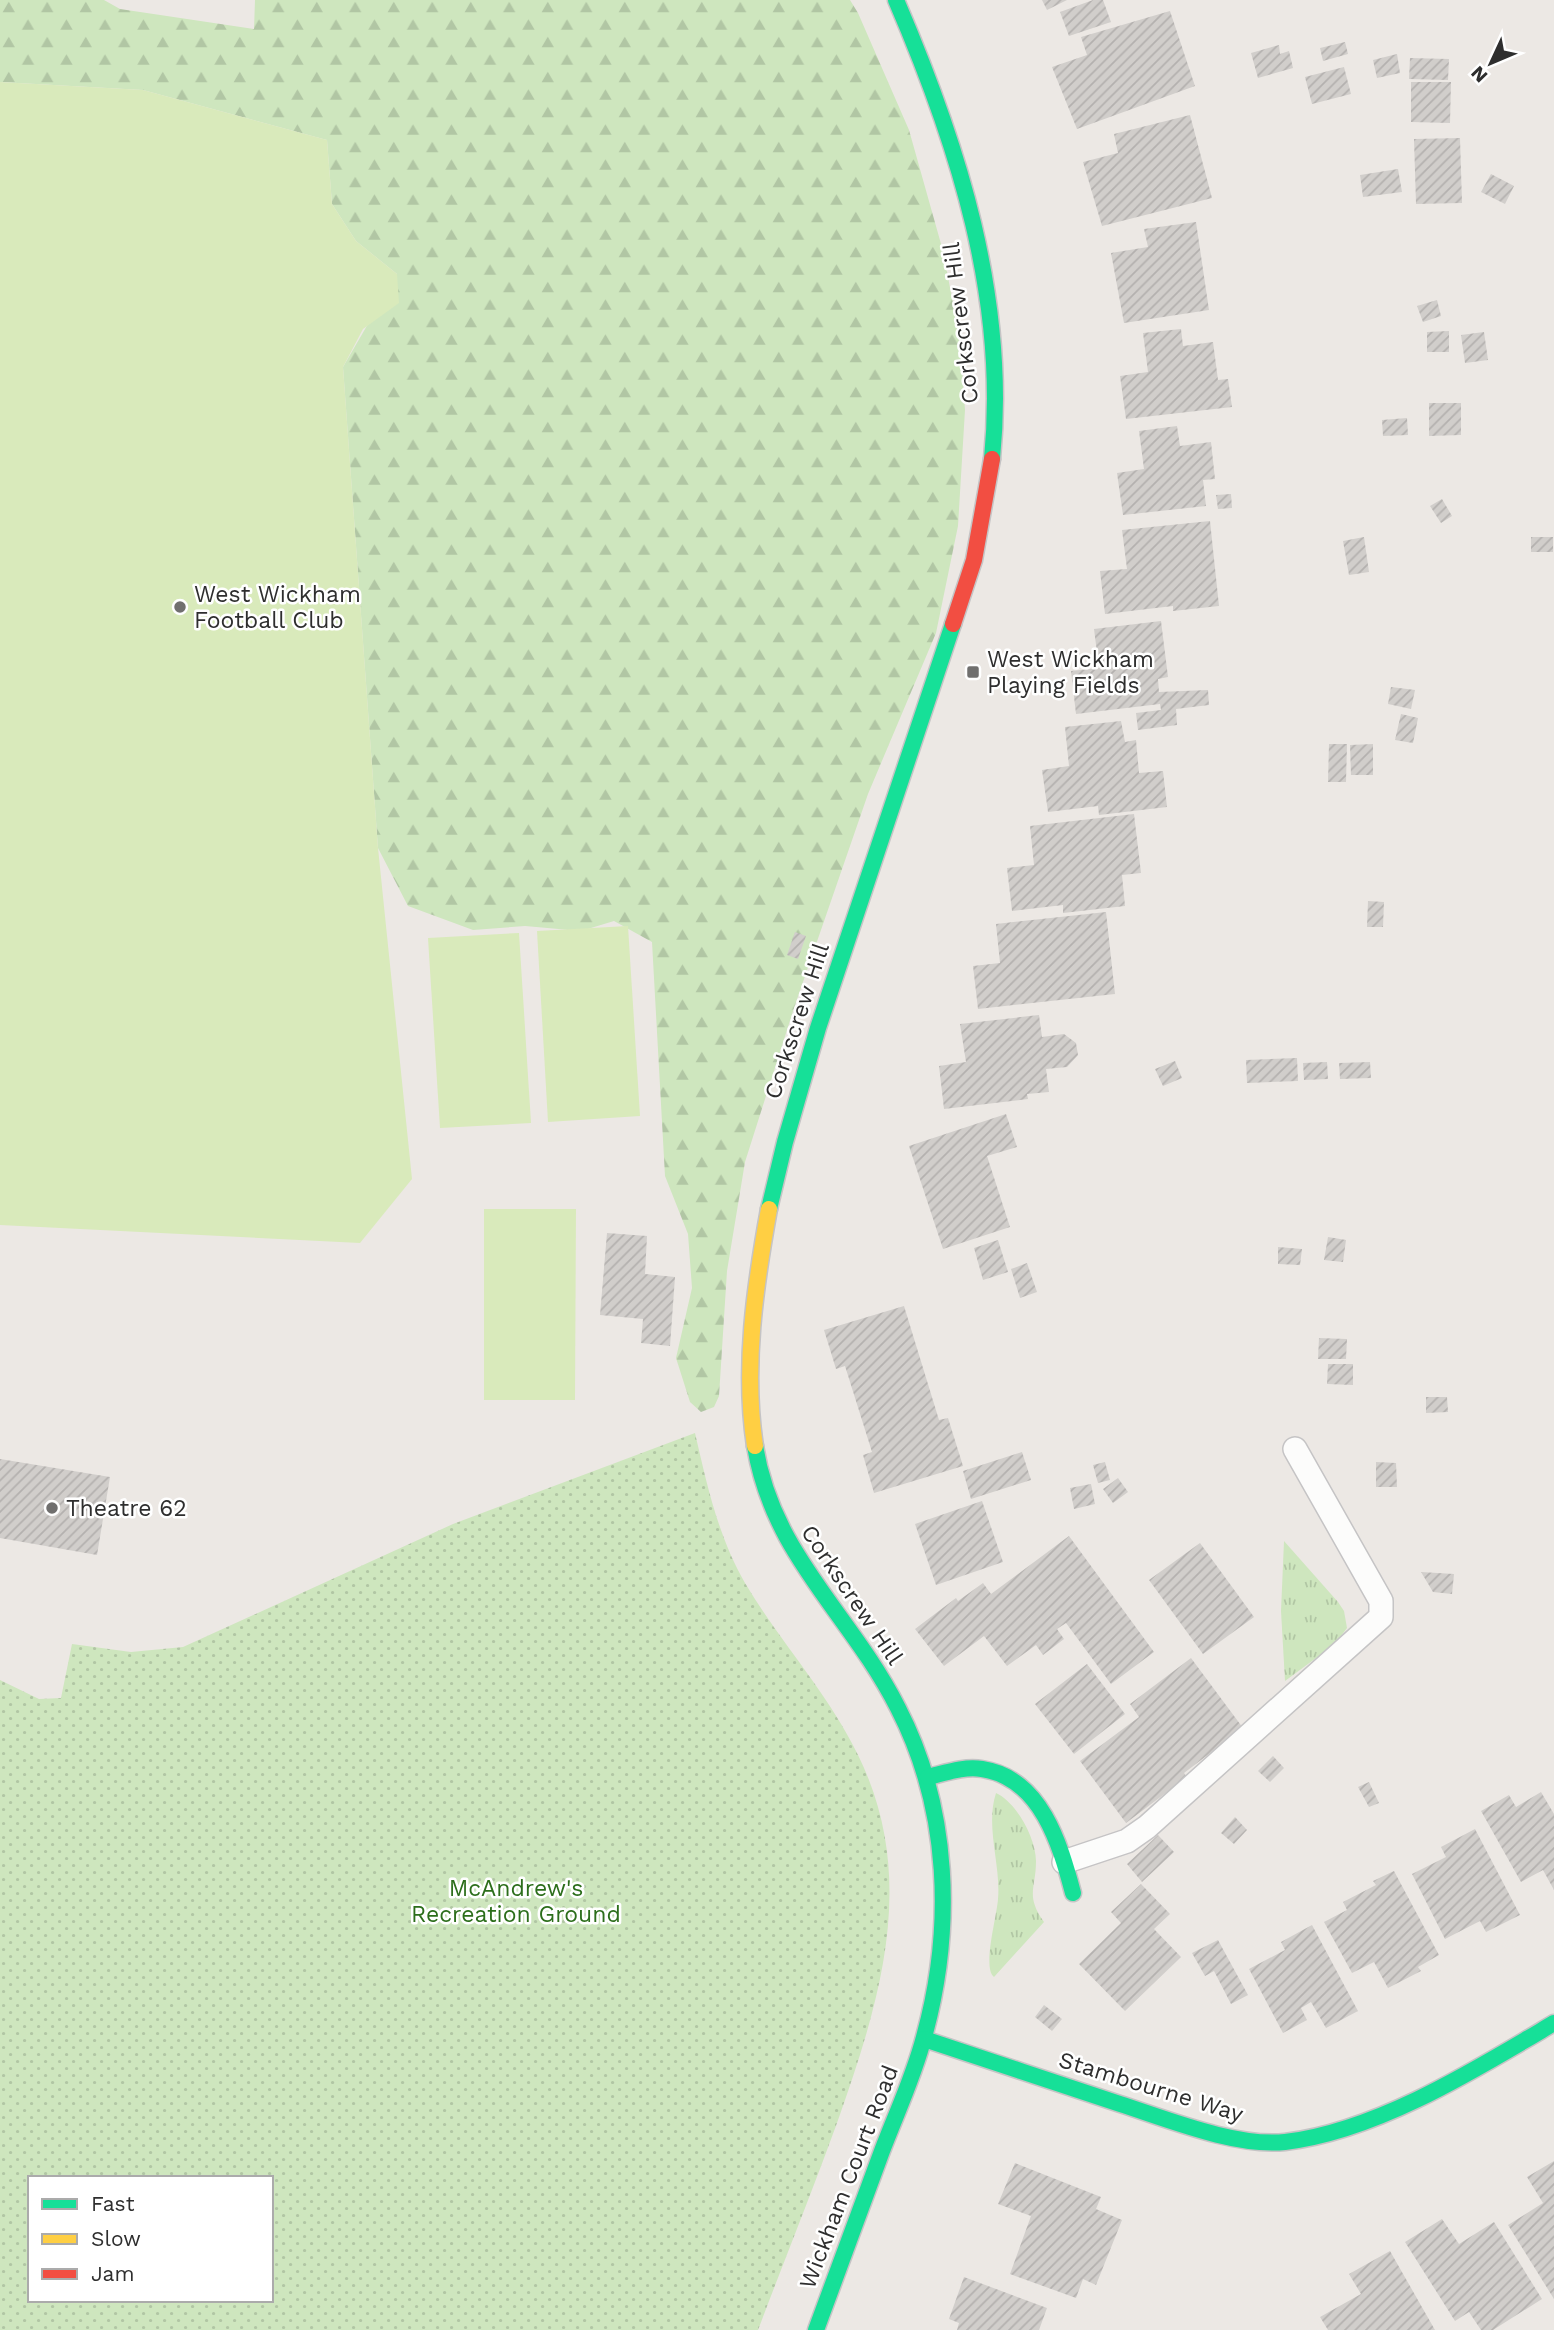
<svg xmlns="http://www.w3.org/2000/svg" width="1554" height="2330" viewBox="0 0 1554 2330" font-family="'Work Sans',sans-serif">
	<defs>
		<pattern id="grass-tufts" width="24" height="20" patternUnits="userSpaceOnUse" patternTransform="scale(1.75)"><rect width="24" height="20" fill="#cee6be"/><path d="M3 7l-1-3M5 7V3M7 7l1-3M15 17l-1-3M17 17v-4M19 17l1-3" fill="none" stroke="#b1c6a4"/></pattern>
		<pattern id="forest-firs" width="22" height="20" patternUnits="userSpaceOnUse" patternTransform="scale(1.75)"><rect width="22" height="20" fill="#cee6be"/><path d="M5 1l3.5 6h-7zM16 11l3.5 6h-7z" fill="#b1c6a4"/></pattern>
		<pattern id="park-dots" width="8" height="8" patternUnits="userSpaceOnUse" patternTransform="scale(1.75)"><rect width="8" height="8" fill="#cee6be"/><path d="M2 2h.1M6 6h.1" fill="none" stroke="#b1c6a4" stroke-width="1.8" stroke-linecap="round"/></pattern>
		<pattern id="building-hatch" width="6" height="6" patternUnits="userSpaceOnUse" patternTransform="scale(1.75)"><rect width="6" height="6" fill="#d1cecb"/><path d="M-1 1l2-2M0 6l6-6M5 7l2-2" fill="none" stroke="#b4b1af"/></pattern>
	</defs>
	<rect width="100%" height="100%" fill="#ece8e4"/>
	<g fill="url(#grass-tufts)">
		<path d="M 1284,1541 L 1338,1602 L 1344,1611 L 1347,1628 L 1335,1644 L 1285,1681 L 1281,1611 Z"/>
		<path d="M 996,1793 C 1016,1802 1036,1838 1036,1861 C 1036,1889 1025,1895 1044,1922 L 994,1977 C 982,1968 997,1916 998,1899 C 1001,1864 985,1827 996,1793 Z"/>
	</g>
	<path fill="url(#forest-firs)" d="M 0,0 L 104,0 L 120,9 L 254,29 L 255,0 L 850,0 L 858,13 L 909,130 L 943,251 L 960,340 L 965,410 L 958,526 L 936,633 L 868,794 L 794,1008 L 745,1162 L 727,1271 L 719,1396 L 714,1407 L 701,1412 L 690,1402 L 676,1358 L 692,1288 L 688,1234 L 665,1176 L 652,942 L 614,921 L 581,931 L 525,926 L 473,930 L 408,906 L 378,848 L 343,367 L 397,274 L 356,241 L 332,204 L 327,140 L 143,90 L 0,82 Z"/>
	<path fill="url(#park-dots)" fill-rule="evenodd" d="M 695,1433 C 707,1485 718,1536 745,1583 C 780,1642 828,1693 858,1755 C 919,1879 880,2001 837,2123 C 812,2192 784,2261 758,2330 L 0,2330 L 0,1680 L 39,1699 L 61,1698 L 72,1644 L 131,1652 L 183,1647 L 453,1524 ZM 30,2178 L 271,2178 L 271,2300 L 30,2300 Z"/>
	<g fill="#d9eabb">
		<path d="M 0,82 L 143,90 L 327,140 L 332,204 L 356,241 L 397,274 L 399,303 L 363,329 L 343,367 L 378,848 L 412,1179 L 360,1243 L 0,1225 Z"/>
		<path d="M 628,926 L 640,1116 L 548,1122 L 537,931 Z"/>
		<path d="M 519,933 L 531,1123 L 440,1128 L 428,938 Z"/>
		<path d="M 484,1209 L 576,1209 L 575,1400 L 484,1400 Z"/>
	</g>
	<g fill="url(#building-hatch)">
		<path d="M 1042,0 L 1067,0 L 1047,10 Z"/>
		<path d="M 1093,0 L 1103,0 L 1111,22 L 1069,36 L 1060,12 Z"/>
		<path d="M 1170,11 L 1195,86 L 1077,129 L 1052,67 L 1087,55 L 1081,37 Z"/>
		<path d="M 1345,42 L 1348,54 L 1323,61 L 1320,48 Z"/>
		<path d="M 1279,45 L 1280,54 L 1289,51 L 1293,68 L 1258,78 L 1251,53 Z"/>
		<path d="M 1397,54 L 1400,73 L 1377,78 L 1373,60 Z"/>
		<path d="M 1410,58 L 1449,59 L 1448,80 L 1409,79 Z"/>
		<path d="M 1344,67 L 1351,94 L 1312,104 L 1305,77 Z"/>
		<path d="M 1411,82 L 1451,82 L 1450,123 L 1411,122 Z"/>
		<path d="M 1190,115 L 1212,198 L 1102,226 L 1083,162 L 1118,153 L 1114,134 Z"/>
		<path d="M 1460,138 L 1462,203 L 1416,204 L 1414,139 Z"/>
		<path d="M 1398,169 L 1402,192 L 1363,197 L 1360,175 Z"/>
		<path d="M 1491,174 L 1514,186 L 1505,204 L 1481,192 Z"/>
		<path d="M 1196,222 L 1209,310 L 1124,323 L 1111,253 L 1148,247 L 1144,229 Z"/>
		<path d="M 1437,300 L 1441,316 L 1423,322 L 1417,306 Z"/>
		<path d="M 1181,329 L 1183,346 L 1213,342 L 1218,380 L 1228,379 L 1232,407 L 1126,419 L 1120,376 L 1148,372 L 1143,333 Z"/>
		<path d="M 1449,331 L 1449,352 L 1427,352 L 1427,332 Z"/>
		<path d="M 1484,332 L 1488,360 L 1465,363 L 1461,335 Z"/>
		<path d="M 1429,403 L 1461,403 L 1461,435 L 1429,436 Z"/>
		<path d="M 1407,418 L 1408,435 L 1383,436 L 1382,420 Z"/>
		<path d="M 1177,426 L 1180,446 L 1211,442 L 1215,479 L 1203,480 L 1206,506 L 1123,515 L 1117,473 L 1144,469 L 1139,431 Z"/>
		<path d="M 1231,494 L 1232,508 L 1218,509 L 1216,495 Z"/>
		<path d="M 1442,499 L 1452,516 L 1441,523 L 1430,506 Z"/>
		<path d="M 1210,521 L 1219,606 L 1173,611 L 1173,606 L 1105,614 L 1100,571 L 1127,569 L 1122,530 Z"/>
		<path d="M 1364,537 L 1369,572 L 1349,575 L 1343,541 Z"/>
		<rect x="1531" y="537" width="22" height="15"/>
		<path d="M 1161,621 L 1168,677 L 1158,679 L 1159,692 L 1208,690 L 1209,705 L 1176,709 L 1177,725 L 1138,730 L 1136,713 L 1161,710 L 1160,704 L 1076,714 L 1071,671 L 1099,668 L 1094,629 Z"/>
		<path d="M 1391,687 L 1415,690 L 1411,709 L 1388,704 Z"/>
		<path d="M 1401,714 L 1418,718 L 1413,743 L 1395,740 Z"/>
		<path d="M 1121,721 L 1125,742 L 1136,740 L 1139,773 L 1163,771 L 1167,807 L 1099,815 L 1098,806 L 1048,812 L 1042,770 L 1069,766 L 1065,727 Z"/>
		<path d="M 1329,744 L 1347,744 L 1346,782 L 1328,782 Z"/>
		<path d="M 1373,744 L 1373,775 L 1351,775 L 1350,745 Z"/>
		<path d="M 1134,814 L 1141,873 L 1122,875 L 1125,906 L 1063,913 L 1063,905 L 1012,911 L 1007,868 L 1034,865 L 1030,826 Z"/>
		<path d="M 1368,901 L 1384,902 L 1383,927 L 1367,927 Z"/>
		<path d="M 1106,912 L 1115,994 L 978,1009 L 973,966 L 1000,963 L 996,924 Z"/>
		<path d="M 795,932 L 806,936 L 798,959 L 787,955 Z"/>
		<path d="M 1039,1015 L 1042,1037 L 1064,1034 L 1076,1043 L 1078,1055 L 1067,1067 L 1046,1069 L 1049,1092 L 1027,1094 L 1028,1099 L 944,1109 L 939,1066 L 966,1062 L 960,1024 Z"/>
		<path d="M 1297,1058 L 1298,1081 L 1247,1083 L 1246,1060 Z"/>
		<path d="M 1175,1061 L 1182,1078 L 1163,1086 L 1155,1069 Z"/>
		<path d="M 1327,1062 L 1328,1079 L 1304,1080 L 1303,1063 Z"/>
		<path d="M 1370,1062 L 1371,1078 L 1340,1079 L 1339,1063 Z"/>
		<path d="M 1006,1114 L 1017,1147 L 987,1156 L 1010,1227 L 943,1249 L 909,1146 Z"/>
		<path d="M 607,1233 L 647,1236 L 645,1274 L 675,1277 L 670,1346 L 641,1343 L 643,1319 L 600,1315 Z"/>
		<path d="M 1328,1237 L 1346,1240 L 1343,1262 L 1324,1260 Z"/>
		<path d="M 998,1240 L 1008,1272 L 983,1280 L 974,1248 Z"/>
		<path d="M 1278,1247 L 1302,1249 L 1300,1265 L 1278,1264 Z"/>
		<path d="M 1027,1263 L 1037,1292 L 1020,1298 L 1011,1269 Z"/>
		<path d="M 904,1306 L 939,1420 L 948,1418 L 963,1466 L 874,1493 L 863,1455 L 872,1452 L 845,1366 L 836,1369 L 824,1330 Z"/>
		<path d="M 1319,1338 L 1347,1339 L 1346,1359 L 1318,1359 Z"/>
		<path d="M 1328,1364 L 1353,1364 L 1353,1385 L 1327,1384 Z"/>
		<path d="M 1426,1397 L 1447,1397 L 1448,1412 L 1426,1413 Z"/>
		<path d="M 1022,1452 L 1031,1480 L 971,1499 L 963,1471 Z"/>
		<path d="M 0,1459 L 110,1477 L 97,1555 L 0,1538 Z"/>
		<path d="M 1105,1462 L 1110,1480 L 1098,1483 L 1093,1465 Z"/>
		<path d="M 1376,1462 L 1396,1463 L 1397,1487 L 1376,1487 Z"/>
		<path d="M 1118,1478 L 1128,1492 L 1113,1503 L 1103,1489 Z"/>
		<path d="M 1091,1484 L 1095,1504 L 1074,1509 L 1070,1488 Z"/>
		<path d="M 982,1501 L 1003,1562 L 936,1585 L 915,1524 Z"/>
		<path d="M 1069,1536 L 1154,1652 L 1111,1684 L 1066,1623 L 1057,1629 L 1064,1639 L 1043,1655 L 1036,1645 L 1007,1666 L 984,1636 L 944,1666 L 915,1629 L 956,1598 L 958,1601 L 983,1583 L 991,1594 Z"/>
		<path d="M 1200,1543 L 1254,1617 L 1203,1654 L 1149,1580 Z"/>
		<path d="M 1421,1572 L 1454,1574 L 1452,1594 L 1433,1592 Z"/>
		<path d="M 1191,1658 L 1243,1728 L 1184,1773 L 1187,1777 L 1126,1823 L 1080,1761 L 1139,1717 L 1130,1704 Z"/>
		<path d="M 1087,1664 L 1125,1714 L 1074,1754 L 1035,1704 Z"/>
		<path d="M 1273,1756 L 1284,1768 L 1270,1782 L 1258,1771 Z"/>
		<path d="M 1369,1782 L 1379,1803 L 1369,1807 L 1358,1787 Z"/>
		<path d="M 1541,1792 L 1554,1814 L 1554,1890 L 1543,1870 L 1521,1882 L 1481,1811 L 1509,1795 L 1516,1807 Z"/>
		<path d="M 1235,1817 L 1247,1830 L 1234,1844 L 1221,1833 Z"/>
		<path d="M 1475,1829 L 1520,1915 L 1486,1932 L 1480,1921 L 1445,1939 L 1412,1874 L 1446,1857 L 1441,1847 Z"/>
		<path d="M 1158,1835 L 1174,1852 L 1142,1882 L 1127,1864 Z"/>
		<path d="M 1394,1871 L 1439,1955 L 1418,1967 L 1421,1971 L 1388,1988 L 1374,1962 L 1352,1973 L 1324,1922 L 1347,1910 L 1343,1902 L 1376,1885 L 1373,1881 Z"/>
		<path d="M 1141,1884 L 1170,1914 L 1154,1929 L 1181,1957 L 1125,2011 L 1079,1964 L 1121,1923 L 1111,1912 Z"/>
		<path d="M 1312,1925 L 1358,2011 L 1326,2028 L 1311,2002 L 1301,2008 L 1307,2020 L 1283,2033 L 1249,1969 L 1285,1950 L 1281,1942 Z"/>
		<path d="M 1218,1940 L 1248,1995 L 1231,2004 L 1214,1971 L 1205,1976 L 1192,1953 Z"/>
		<path d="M 1044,2005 L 1062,2019 L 1052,2031 L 1035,2017 Z"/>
		<path d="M 1554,2161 L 1554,2299 L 1508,2225 L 1543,2203 L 1527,2177 Z"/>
		<path d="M 1015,2163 L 1101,2197 L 1096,2209 L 1122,2220 L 1096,2285 L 1083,2279 L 1076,2298 L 1010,2274 L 1031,2216 L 998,2204 Z"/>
		<path d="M 1442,2219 L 1459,2244 L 1494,2222 L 1542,2299 L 1493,2330 L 1481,2330 L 1469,2312 L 1455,2321 L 1405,2242 Z"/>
		<path d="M 1390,2251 L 1435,2330 L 1328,2330 L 1320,2317 L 1361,2294 L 1349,2274 Z"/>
		<path d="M 964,2277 L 1047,2308 L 1039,2330 L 957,2330 L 959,2323 L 949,2319 Z"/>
	</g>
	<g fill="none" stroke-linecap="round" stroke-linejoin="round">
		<defs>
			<path id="lane" d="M 1064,1862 L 1127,1841 L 1147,1827 L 1381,1617 L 1381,1601 L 1295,1449"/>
			<g id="fast">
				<path d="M 896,0 C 958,144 1008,300 992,459"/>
				<path d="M 769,1209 L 785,1142 L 818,1028 L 953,624"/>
				<path d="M 755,1446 C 773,1556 850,1613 898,1708 C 950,1809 954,1928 924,2037 C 914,2076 896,2114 882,2151 C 860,2211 838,2270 816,2330"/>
				<path d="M 928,1777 C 945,1773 964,1766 982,1769 C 1041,1778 1060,1844 1073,1893"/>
				<path d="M 924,2039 C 989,2061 1055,2082 1120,2104 C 1167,2119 1235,2147 1285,2142 C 1377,2131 1475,2070 1554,2023"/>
			</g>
			<path id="slow" d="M 755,1446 C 743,1368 755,1286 769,1209"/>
			<path id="jam" d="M 953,624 L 974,560 L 992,459"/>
		</defs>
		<use href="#lane" stroke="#c5c4c5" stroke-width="26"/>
		<use href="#fast" stroke="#c5c4c5" stroke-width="19"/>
		<use href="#slow" stroke="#c5c4c5" stroke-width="19"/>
		<use href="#jam" stroke="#c5c4c5" stroke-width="19"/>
		<use href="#lane" stroke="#fcfcfb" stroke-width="23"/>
		<use href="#fast" stroke="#16e098" stroke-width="16"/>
		<use href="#slow" stroke="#ffcf43" stroke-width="16"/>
		<use href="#jam" stroke="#f24e42" stroke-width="16"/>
	</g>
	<g fill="#706f6e" stroke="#fff" stroke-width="2.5">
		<circle cx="180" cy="607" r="7"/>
		<rect x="966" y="665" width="14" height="14" rx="3.5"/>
		<circle cx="52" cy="1508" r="7"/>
	</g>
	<g text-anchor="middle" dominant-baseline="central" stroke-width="5" stroke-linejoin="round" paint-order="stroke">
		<g font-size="23" fill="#2e2e2e" stroke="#fff">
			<text transform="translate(961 323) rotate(-97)">Corkscrew Hill</text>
			<text transform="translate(797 1021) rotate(-72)">Corkscrew Hill</text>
			<text transform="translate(852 1595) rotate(56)">Corkscrew Hill</text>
			<text transform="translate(1151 2087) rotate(17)">Stambourne Way</text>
			<text transform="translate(849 2177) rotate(-69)">Wickham Court Road</text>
		</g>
		<g font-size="23" fill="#2e2e2e" stroke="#fff" text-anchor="start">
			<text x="194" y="594">West Wickham<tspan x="194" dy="26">Football Club</tspan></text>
			<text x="987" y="659">West Wickham<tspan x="987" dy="26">Playing Fields</tspan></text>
			<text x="66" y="1508">Theatre 62</text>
		</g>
		<g font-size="23" fill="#2c6e1b" stroke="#fff">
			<text x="516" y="1888">McAndrew's<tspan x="516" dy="26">Recreation Ground</tspan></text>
		</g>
	</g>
	<rect x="28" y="2176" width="245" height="126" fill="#ffffff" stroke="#ababab" stroke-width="2"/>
	<rect x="42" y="2199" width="35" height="10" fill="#16e098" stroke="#ababab" stroke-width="2"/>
	<text x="91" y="2211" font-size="21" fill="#2e2e2e">Fast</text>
	<rect x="42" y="2234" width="35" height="10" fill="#ffcf43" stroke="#ababab" stroke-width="2"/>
	<text x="91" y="2246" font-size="21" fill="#2e2e2e">Slow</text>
	<rect x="42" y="2269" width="35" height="10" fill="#f24e42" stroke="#ababab" stroke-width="2"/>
	<text x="91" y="2281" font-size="21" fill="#2e2e2e">Jam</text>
	<g transform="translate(1491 63) rotate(226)" stroke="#ffffff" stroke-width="5" paint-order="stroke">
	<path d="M0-5L12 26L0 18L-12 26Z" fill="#2e2e2e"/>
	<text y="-10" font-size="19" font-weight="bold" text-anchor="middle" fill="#2e2e2e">N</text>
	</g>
</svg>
